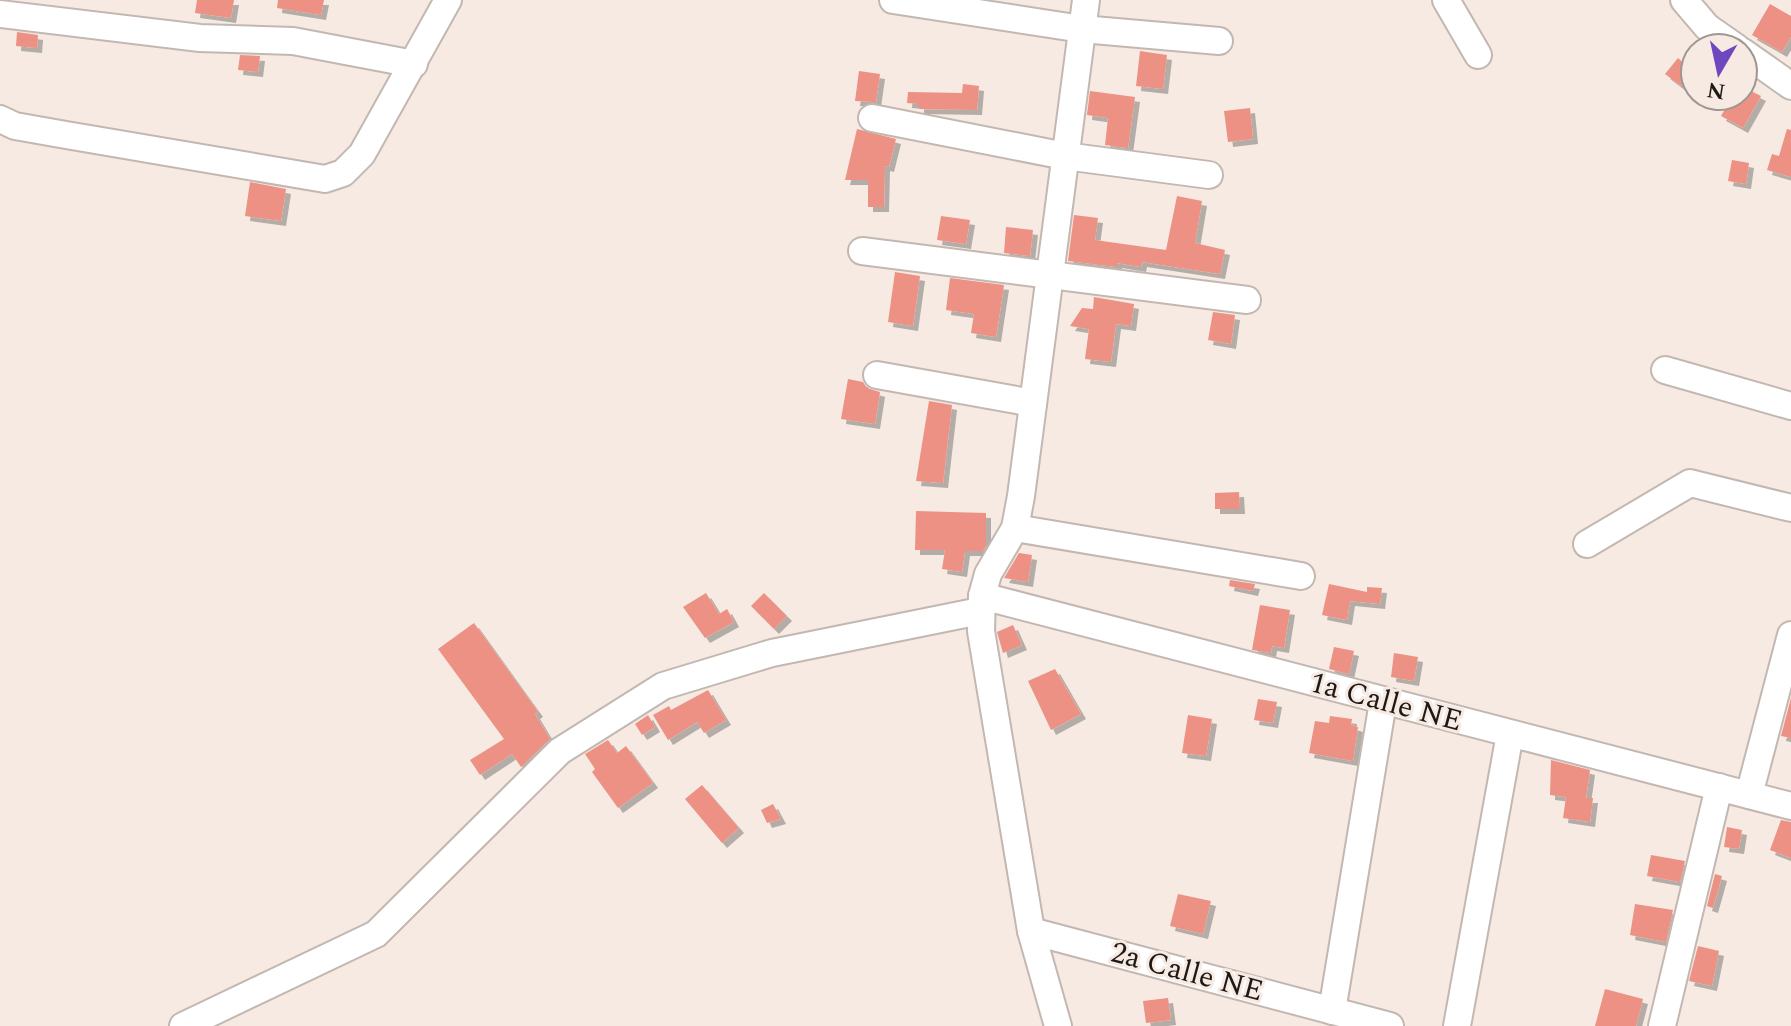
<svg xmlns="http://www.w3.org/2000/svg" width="1791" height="1026" viewBox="0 0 1791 1026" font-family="Spectral,serif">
	<defs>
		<filter id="shadow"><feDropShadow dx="5" dy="5" stdDeviation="0" flood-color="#0004"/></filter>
	</defs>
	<rect width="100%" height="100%" fill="#f6eae3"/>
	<g fill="#ed9185" filter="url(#shadow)">
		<path d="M 197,0 L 234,0 L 231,18 L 195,13 Z"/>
		<path d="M 278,0 L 324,0 L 321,15 L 277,8 Z"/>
		<path d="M 1770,4 L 1791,16 L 1791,37 L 1782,52 L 1752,35 Z"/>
		<path d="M 17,32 L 38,35 L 37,48 L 16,46 Z"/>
		<path d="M 1140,51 L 1167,55 L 1163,89 L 1136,86 Z"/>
		<path d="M 240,55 L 260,56 L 258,72 L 238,70 Z"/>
		<path d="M 1678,58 L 1693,71 L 1681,86 L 1665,74 Z"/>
		<path d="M 859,71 L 880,74 L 876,102 L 855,101 Z"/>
		<path d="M 963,84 L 979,86 L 977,110 L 919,109 L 919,104 L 907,103 L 908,92 L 962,93 Z"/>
		<path d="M 1743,87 L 1761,96 L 1743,128 L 1721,116 L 1732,96 L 1743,96 Z"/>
		<path d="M 1090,91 L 1135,97 L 1128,148 L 1105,145 L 1108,118 L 1087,115 Z"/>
		<path d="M 1250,108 L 1253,139 L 1228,142 L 1224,111 Z"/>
		<path d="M 857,129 L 896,139 L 889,167 L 885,166 L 884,207 L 868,207 L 868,180 L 845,180 Z"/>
		<path d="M 1787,129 L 1791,130 L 1791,177 L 1767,170 L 1772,154 L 1779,156 Z"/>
		<path d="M 1732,160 L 1749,163 L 1746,184 L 1728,181 Z"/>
		<path d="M 250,182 L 286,189 L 281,221 L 245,216 Z"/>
		<path d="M 1177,196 L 1202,201 L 1195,243 L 1225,250 L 1220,274 L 1142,262 L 1141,267 L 1117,263 L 1117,267 L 1068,261 L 1074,215 L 1098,218 L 1095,240 L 1166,250 Z"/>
		<path d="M 941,216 L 970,220 L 966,244 L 937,240 Z"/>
		<path d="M 1006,227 L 1033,230 L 1030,256 L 1004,253 Z"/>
		<path d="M 895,272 L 920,276 L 913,326 L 888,322 Z"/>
		<path d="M 950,278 L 1004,285 L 996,337 L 971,333 L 974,314 L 946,310 Z"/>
		<path d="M 1094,297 L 1134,304 L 1131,326 L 1116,324 L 1111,362 L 1085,359 L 1089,329 L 1070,326 L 1082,308 L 1093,309 Z"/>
		<path d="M 1213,312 L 1235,315 L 1231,344 L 1208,340 Z"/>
		<path d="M 848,379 L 863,382 L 867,388 L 880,392 L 875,424 L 841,419 Z"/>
		<path d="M 929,401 L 952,405 L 943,483 L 916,481 Z"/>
		<path d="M 1239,492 L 1240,509 L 1215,509 L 1215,493 Z"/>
		<path d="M 916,511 L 986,513 L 986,546 L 983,551 L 965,551 L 962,572 L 942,569 L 945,550 L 915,550 Z"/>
		<path d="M 1019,553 L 1032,555 L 1028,582 L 1004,578 Z"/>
		<path d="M 1230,580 L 1255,584 L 1253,591 L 1229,586 Z"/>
		<path d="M 1329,584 L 1367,592 L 1367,587 L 1382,588 L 1380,604 L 1350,601 L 1347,620 L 1322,615 Z"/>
		<path d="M 706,593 L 719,614 L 727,609 L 734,622 L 705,638 L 683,607 Z"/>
		<path d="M 764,593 L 787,616 L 774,629 L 751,606 Z"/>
		<path d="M 1260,605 L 1290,610 L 1284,648 L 1272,646 L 1271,653 L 1252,650 Z"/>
		<path d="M 474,623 L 538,712 L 535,714 L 550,739 L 521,767 L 512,754 L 480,775 L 470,760 L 504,739 L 438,649 Z"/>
		<path d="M 1013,625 L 1022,645 L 1003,653 L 997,632 Z"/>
		<path d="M 1334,647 L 1354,651 L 1349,674 L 1329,669 Z"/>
		<path d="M 1394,653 L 1418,657 L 1414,681 L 1391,677 Z"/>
		<path d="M 1055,669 L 1081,714 L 1051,730 L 1028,681 Z"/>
		<path d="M 708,690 L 726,720 L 704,733 L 697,722 L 668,740 L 653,715 L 669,706 L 671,710 Z"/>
		<path d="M 1791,698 L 1791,738 L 1781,736 Z"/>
		<path d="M 1258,699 L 1277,702 L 1273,723 L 1254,720 Z"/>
		<path d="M 648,715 L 655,727 L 642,735 L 635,724 Z"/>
		<path d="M 1188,715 L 1212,719 L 1206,756 L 1182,753 Z"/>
		<path d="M 1330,716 L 1352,719 L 1351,725 L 1358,727 L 1353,761 L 1309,753 L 1315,721 L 1329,723 Z"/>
		<path d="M 608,740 L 617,753 L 626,746 L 653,783 L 618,808 L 592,772 L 595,769 L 585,754 Z"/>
		<path d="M 1551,760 L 1590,770 L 1586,798 L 1593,798 L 1590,822 L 1563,818 L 1566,797 L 1550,795 Z"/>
		<path d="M 702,785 L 739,828 L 722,843 L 685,799 Z"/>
		<path d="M 773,804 L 781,819 L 767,823 L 761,810 Z"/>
		<path d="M 1781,820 L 1791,822 L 1791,858 L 1770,850 Z"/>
		<path d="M 1727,827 L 1742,830 L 1739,849 L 1724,847 Z"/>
		<path d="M 1651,855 L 1685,861 L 1680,882 L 1647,876 Z"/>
		<path d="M 1715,874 L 1722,876 L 1713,908 L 1707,906 Z"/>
		<path d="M 1178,894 L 1211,901 L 1203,934 L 1170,926 Z"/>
		<path d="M 1635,904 L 1673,910 L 1666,942 L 1630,935 Z"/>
		<path d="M 1698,946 L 1719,951 L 1712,986 L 1689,981 Z"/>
		<path d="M 1605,989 L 1643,999 L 1636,1026 L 1595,1026 Z"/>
		<path d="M 1168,998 L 1171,1020 L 1146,1023 L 1143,1001 Z"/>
	</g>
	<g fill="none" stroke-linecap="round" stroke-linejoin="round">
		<defs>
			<g id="minor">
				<path d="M 893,0 L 1082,29 L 1219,41"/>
				<path d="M 1446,0 L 1478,55"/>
				<path d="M 1684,0 L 1707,27 L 1737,48"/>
				<path d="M 0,14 L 200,38 L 293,41 L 414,64"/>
				<path d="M 1743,52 L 1791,86"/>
				<path d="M 872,118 L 1065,156 L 1209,175"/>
				<path d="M 0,119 L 15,126 L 66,135 L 325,179 L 343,173 L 362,154 L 448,0"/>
				<path d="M 862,251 L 1247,300"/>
				<path d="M 1665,370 L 1791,406"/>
				<path d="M 877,375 L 1033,403"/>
				<path d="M 1015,528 L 1301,576"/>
				<path d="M 1587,544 L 1690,483 L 1791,508"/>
				<path d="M 982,596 L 1791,806"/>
				<path d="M 1749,795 L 1791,635"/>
				<path d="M 1031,931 L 1390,1026"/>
				<path d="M 1332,1011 L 1383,702"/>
				<path d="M 183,1026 L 376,934 L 560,751 L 663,686 L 772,653 L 980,611"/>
				<path d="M 1058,1026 L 1031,931 L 981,631 L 982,596 L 988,574 L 1015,528 L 1021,496 L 1086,0"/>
				<path d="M 1457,1026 L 1510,734"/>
				<path d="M 1662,1026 L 1719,787"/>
			</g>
		</defs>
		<use href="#minor" stroke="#c3b8b1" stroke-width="30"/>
		<use href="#minor" stroke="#fff" stroke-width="26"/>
	</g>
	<g text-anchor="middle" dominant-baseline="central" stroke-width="6" stroke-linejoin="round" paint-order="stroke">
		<g font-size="30" fill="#1d1917" stroke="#f6eae3">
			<text transform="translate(1386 702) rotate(15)">1a Calle NE</text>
			<text transform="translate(1187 972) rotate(15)">2a Calle NE</text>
		</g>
	</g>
	<g transform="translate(1719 72) rotate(189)"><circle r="38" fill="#f6eae3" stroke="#9f9691" stroke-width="2"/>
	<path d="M0-6L14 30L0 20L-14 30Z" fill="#6f47bf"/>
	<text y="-12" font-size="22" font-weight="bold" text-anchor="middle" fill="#1d1917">N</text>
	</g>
</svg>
